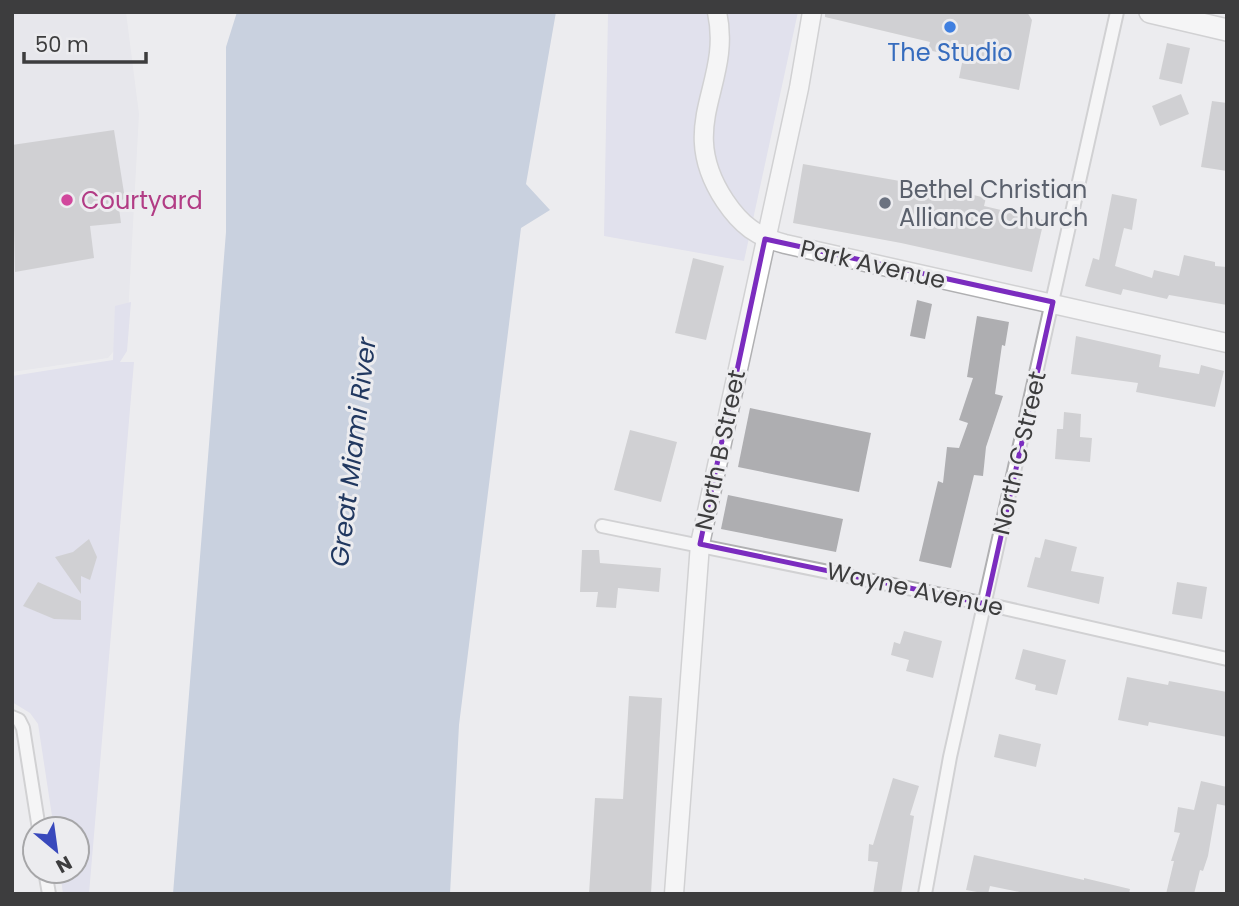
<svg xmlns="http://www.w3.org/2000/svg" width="1239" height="906" viewBox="0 0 1239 906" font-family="Poppins,sans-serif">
	<rect width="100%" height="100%" fill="#ececef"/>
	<path fill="#dfdfe9" d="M 126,12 L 139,114 L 127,335 L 108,358 L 12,372 L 12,13 Z"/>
	<g fill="#d3d2eb">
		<path d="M 608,12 L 798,12 L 744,261 L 604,236 Z"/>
		<path d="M 131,302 L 127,351 L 120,362 L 134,362 L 89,894 L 63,894 L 60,871 L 77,871 L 77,829 L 54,829 L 38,724 L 30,713 L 12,702 L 12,376 L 113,360 L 115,306 Z"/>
	</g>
	<path fill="#9eafcc" d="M 237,12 L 556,12 L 526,184 L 550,210 L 521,228 L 459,725 L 450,894 L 173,894 L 226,232 L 226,47 Z"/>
	<g fill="#aeaeb1">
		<path d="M 825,12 L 1027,12 L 1032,20 L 1019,90 L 959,78 L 963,58 L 928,50 L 930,42 L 825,17 Z"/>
		<path d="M 1167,43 L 1190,48 L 1182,84 L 1159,79 Z"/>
		<path d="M 1181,94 L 1189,114 L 1160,126 L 1152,106 Z"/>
		<path d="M 1212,101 L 1227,103 L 1227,171 L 1201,167 Z"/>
		<path d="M 114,130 L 125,199 L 118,201 L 121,223 L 90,226 L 94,258 L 15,272 L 12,145 Z"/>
		<path d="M 803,164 L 957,191 L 986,198 L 984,206 L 1044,220 L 1032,272 L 901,243 L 793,223 Z"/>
		<path d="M 1112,194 L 1137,199 L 1132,230 L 1124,228 L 1115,266 L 1152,278 L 1154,270 L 1179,276 L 1184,255 L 1215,262 L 1215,266 L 1227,267 L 1227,305 L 1169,295 L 1167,299 L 1123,289 L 1121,295 L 1085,286 L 1093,258 L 1099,260 Z"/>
		<path d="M 693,258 L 724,266 L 706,340 L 675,333 Z"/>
		<path d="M 917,300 L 932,304 L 925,339 L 910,336 Z"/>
		<path d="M 977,316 L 1009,322 L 1005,346 L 1002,345 L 995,394 L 1003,396 L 986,447 L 983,476 L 974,475 L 951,568 L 919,561 L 938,481 L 943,483 L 947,447 L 959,448 L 968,423 L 959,420 L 973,378 L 967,377 Z"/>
		<path d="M 1076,336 L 1161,355 L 1159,367 L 1199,374 L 1201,365 L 1224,371 L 1215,407 L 1136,392 L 1138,383 L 1071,374 Z"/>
		<path d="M 750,408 L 871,433 L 859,492 L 738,467 Z"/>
		<path d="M 1064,412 L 1081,414 L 1080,437 L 1092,438 L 1090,462 L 1055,459 L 1057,429 L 1063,429 Z"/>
		<path d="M 630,430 L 677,442 L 661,502 L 614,490 Z"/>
		<path d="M 728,495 L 843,519 L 836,552 L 721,529 Z"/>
		<path d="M 89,539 L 97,557 L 90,580 L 81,576 L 81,594 L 55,557 L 73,552 Z"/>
		<path d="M 1045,539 L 1077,547 L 1071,571 L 1104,577 L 1099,604 L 1027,587 L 1035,557 L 1040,558 Z"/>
		<path d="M 582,550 L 599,550 L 600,563 L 661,568 L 659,592 L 618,588 L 616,608 L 596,607 L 598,592 L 580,592 Z"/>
		<path d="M 38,582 L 81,601 L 81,620 L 54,619 L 23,606 Z"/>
		<path d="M 1177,582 L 1207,587 L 1202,619 L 1172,614 Z"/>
		<path d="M 904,631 L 942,641 L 933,678 L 906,671 L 909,660 L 891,655 L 894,642 L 900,644 Z"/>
		<path d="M 1023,649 L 1066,660 L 1057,695 L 1035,690 L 1036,685 L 1015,679 Z"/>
		<path d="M 1127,677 L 1168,685 L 1169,681 L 1227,692 L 1227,737 L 1149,722 L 1148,726 L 1118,720 Z"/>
		<path d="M 629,696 L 662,698 L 651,894 L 589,894 L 595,798 L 623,799 Z"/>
		<path d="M 999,734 L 1041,744 L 1036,767 L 994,757 Z"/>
		<path d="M 893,778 L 919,786 L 910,815 L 914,816 L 901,894 L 873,894 L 878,862 L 868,861 L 869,844 L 873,845 Z"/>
		<path d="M 1201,781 L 1227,787 L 1227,806 L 1217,804 L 1208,856 L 1203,871 L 1200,870 L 1194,894 L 1166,894 L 1174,861 L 1171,861 L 1180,833 L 1174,832 L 1178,807 L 1194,810 Z"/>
		<path d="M 974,855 L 1084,880 L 1084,878 L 1130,889 L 1129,894 L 1029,894 L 990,886 L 988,894 L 966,890 Z"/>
	</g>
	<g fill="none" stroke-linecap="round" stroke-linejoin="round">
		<defs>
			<g id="street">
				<path d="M 602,526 L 986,604 L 1227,659"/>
				<path d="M 12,717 L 19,720 L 23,728 L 39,829"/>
				<path d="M 45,871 L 49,894"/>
				<path d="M 925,894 L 950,757 L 1117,12"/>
			</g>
			<g id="secondary">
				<path d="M 717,12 C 733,85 674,124 725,201 C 741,225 757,237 785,244 L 1227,343"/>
				<path d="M 674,894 L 700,544 L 799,88 L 812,12"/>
			</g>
			<path id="primary" d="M 1150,12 L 1227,30"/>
		</defs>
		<use href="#street" stroke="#b0b0b2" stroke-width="16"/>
		<use href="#secondary" stroke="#b0b0b2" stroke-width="21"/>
		<use href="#primary" stroke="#b0b0b2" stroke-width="24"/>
		<use href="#street" stroke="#fff" stroke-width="12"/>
		<use href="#secondary" stroke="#fff" stroke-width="18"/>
		<use href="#primary" stroke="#fff" stroke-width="21"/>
	</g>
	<path d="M0 0H1239V906H0ZM 765,239 L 1053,302 L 986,604 L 700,544 Z" fill="#ececef" fill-opacity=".55" fill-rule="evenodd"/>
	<path fill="none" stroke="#7b2cbf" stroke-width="5" stroke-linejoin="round" d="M 765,239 L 1053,302 L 986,604 L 700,544 Z"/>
	<circle fill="#3f7fe0" stroke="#ececef" stroke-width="2.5" cx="950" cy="27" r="7"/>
	<circle fill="#d1479c" stroke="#ececef" stroke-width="2.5" cx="67" cy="200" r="7"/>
	<circle fill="#6b7280" stroke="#ececef" stroke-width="2.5" cx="885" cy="203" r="7"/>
	<g text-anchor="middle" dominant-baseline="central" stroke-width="6" stroke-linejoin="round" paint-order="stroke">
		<g font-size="24" fill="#366cbe" stroke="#ececef">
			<text x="950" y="52">The Studio</text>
		</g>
		<g font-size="24" fill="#5b616d" stroke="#ececef" text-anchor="start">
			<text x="899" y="189">Bethel Christian<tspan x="899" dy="28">Alliance Church</tspan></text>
		</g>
		<g font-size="24" fill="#b23c85" stroke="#ececef" text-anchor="start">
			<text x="81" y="200">Courtyard</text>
		</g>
		<g font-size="24" fill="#3d3d3e" stroke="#ececef">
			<text transform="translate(873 264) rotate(13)">Park Avenue</text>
			<text transform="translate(720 450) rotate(-78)">North B Street</text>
			<text transform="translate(1019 453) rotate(-77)">North C Street</text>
			<text transform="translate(915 589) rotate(12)">Wayne Avenue</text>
		</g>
		<g font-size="26" font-style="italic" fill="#213860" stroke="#ececef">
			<text transform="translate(353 452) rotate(-83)">Great Miami River</text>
		</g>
	</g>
	<rect width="1239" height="906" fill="none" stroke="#3d3d3e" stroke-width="28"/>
	<g transform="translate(56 850) rotate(151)"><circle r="33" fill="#ececef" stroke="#a6a6a8" stroke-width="2"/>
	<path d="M0-5L12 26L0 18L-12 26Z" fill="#3949bc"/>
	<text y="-10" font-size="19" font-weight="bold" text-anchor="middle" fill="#3d3d3e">N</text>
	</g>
	<path d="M24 52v10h122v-10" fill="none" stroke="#3d3d3e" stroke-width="3.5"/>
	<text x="35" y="52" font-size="21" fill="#3d3d3e" stroke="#ececef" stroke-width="5" paint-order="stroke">50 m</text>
</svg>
